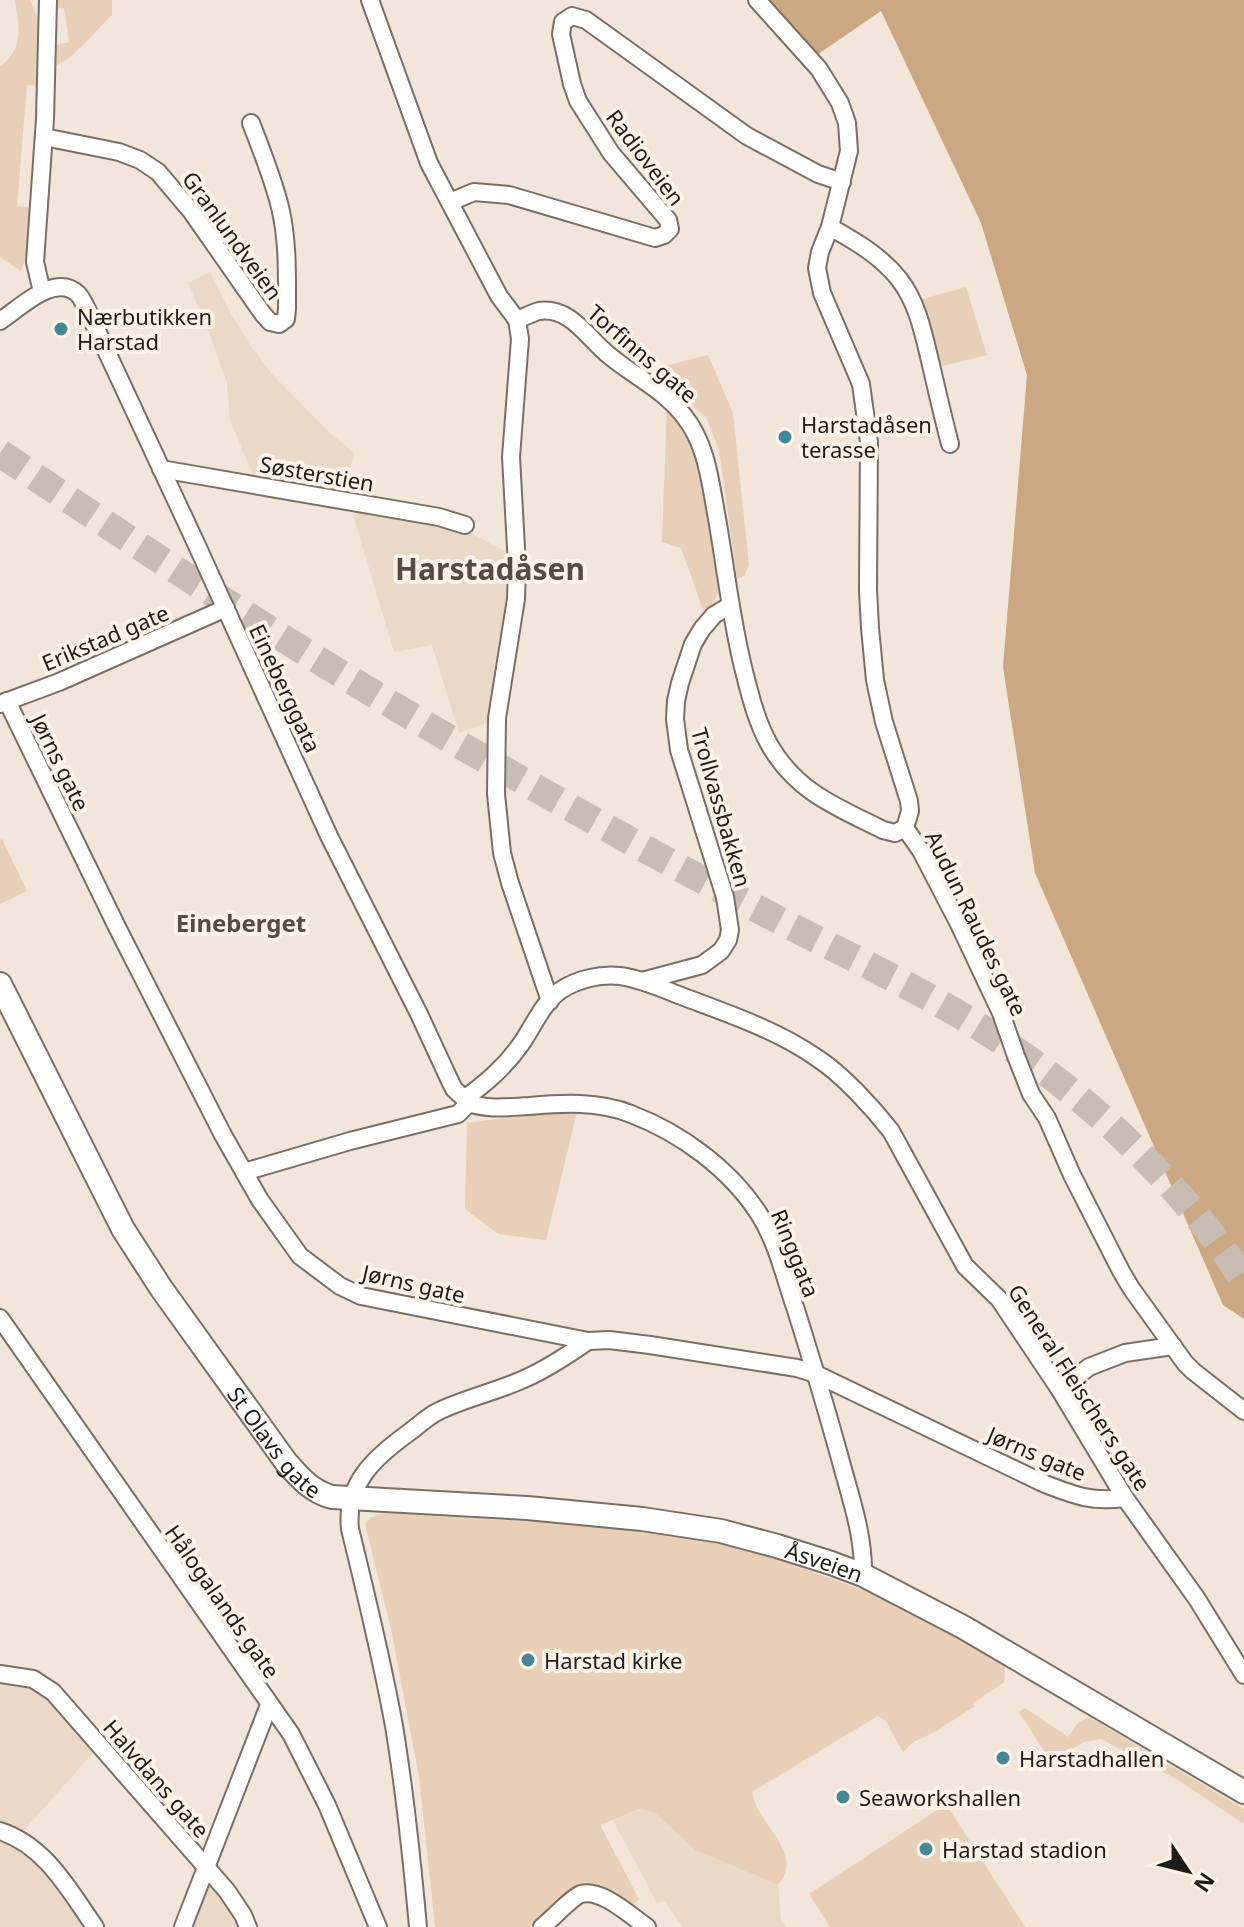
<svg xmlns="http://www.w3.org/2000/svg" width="1244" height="1927" viewBox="0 0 1244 1927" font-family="'Noto Sans',sans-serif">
	<rect width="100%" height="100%" fill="#f2e5d9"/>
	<g fill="#ebd9c7">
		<path d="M 210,272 L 231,314 L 250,345 L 272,374 L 327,430 L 354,453 L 344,492 L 252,473 L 230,420 L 227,383 L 206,324 L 188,283 Z"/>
		<path d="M 356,511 L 452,524 L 511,554 L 510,593 L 490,722 L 459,733 L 432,645 L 394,652 L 354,518 Z"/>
		<path d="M 0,1678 L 27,1681 L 104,1741 L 14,1841 L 103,1927 L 0,1927 Z"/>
		<path d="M 640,1809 L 655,1813 L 695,1850 L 778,1885 L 781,1918 L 786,1927 L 682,1927 L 665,1901 L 657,1903 L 613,1820 Z"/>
		<path d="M 211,1867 L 249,1927 L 189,1927 Z"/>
	</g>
	<g fill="#e8cfb7">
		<path d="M 15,0 L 30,0 L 40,25 L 38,86 L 27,85 L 17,206 L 31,208 L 28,250 L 21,271 L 0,257 L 0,67 C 25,47 19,28 15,0 Z"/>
		<path d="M 53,0 L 112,0 L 112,15 C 97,29 72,62 53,66 L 53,46 L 69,42 L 64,8 L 53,9 Z"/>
		<path d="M 966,287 L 987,355 L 938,367 L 919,300 Z"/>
		<path d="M 708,355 L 733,413 L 749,565 L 744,576 L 737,579 L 719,450 L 706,417 L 694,407 L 681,388 L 652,369 Z"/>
		<path d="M 667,405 L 696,446 L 705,482 L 721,582 L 716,598 L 705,615 L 681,548 L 662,542 Z"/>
		<path d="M 2,839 L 27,891 L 0,904 L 0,840 Z"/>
		<path d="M 548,1112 L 577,1112 L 546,1240 L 498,1234 L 465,1209 L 467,1123 Z"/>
		<path d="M 385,1513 L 587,1525 L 624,1528 L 721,1544 L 768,1556 L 891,1600 L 1005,1664 L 1004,1682 L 973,1703 L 975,1706 L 935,1732 L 915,1741 L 903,1752 L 885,1720 L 878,1716 L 752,1792 C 753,1796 754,1801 756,1805 C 766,1830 803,1856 778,1885 L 695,1850 L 655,1813 L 639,1809 L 600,1825 L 639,1899 L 630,1907 L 599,1889 L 528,1927 L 435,1927 L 419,1777 L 391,1629 L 365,1524 C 370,1516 376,1515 385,1513 Z"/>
		<path d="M 1025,1708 L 1068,1737 L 1077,1724 L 1089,1717 L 1244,1809 L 1244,1824 L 1178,1780 L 1101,1739 L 1084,1742 L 1051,1762 L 1019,1712 Z"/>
		<path d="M 946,1804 L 1025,1927 L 830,1927 L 809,1894 Z"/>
	</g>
	<path fill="#cba782" d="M 765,0 L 1244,0 L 1244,1319 L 1223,1305 L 1035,873 L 1003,667 L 1027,375 L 981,223 L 881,11 L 811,59 Z"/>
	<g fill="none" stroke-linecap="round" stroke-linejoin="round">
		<path stroke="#c8bdb2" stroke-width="28" stroke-dasharray="28 14" stroke-linecap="butt" d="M 0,453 C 171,569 345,681 525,782 C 606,828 688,873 771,916 C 840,952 912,985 978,1026 C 1083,1091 1175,1176 1244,1280"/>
		<defs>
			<g id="street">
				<path d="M 370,0 L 429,163 L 499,296 L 517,320 C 524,317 532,313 539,311 C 569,307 585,334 604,351 C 629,374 663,388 684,416 C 706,443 710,480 716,513 C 726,568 731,622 745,675 C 751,699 757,722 769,744 C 796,792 837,807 883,830 L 895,833 L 905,828"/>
				<path d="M 757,0 L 819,69 L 840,103 L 847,123 L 849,151 L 830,227"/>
				<path d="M 44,137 L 119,152 L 140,160 L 158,172 L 191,211 L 263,314 L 270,322 L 279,324 L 286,319 L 287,309 C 287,276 288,240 280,207 C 273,179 262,151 251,123"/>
				<path d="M 450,202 L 474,192 L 509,195 L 655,238 L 664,235 L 670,229 L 668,220 L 611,153 L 578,101 L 572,84 L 561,34 L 563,22 L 572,16 L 586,20 L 747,136 L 818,174 L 842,182"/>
				<path d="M 42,292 L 35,262 L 45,119 L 48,0"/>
				<path d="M 517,320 L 520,339 L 511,457 L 517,566 L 516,599 L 497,718 L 496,794 L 502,853 L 510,883 L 550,1001"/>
				<path d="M 0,321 C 20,308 55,272 78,294 C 81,297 83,302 85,305 L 194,539 L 329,836 L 419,1014 L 450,1081 L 454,1089 L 469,1103"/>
				<path d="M 161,469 L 439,517 L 465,525"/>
				<path d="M 7,701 L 118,929 L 223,1135 L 260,1200 L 300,1256 L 340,1286 L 361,1296 L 588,1341 L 609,1340 L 650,1345 L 797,1368 L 816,1374 L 1045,1484 C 1076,1496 1091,1502 1125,1498"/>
				<path d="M 0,704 L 59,682 L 226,608"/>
				<path d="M 905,828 L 910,811 L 909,801 L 884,722 L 875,680 L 870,628 L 868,590 L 869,442 L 861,384 L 822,293 L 817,268 L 820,252 L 830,227 C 855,241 881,256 899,279 C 918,303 924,336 931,365 C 937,391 943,417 950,444"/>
				<path d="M 905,828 L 921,851 L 959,924 L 1001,1013 L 1016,1056 L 1031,1094 L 1047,1118 L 1072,1175 L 1121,1271 L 1131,1288 L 1185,1363 L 1193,1371 L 1244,1411"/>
				<path d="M 642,981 L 702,965 L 721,951 L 728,940 L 730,930 L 725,897 L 679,750 L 675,719 L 676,701 L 680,683 L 693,644 L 702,629 L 714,615 L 729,606"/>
				<path d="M 464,1099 C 486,1083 505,1067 521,1044 C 533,1027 543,1002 561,990 C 578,979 600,974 620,976 C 642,979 663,989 684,997 C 729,1014 777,1030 817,1058 C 842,1074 873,1108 891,1131 L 965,1266 L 999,1299 L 1060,1390 L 1125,1498 L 1197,1599 L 1244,1675"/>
				<path d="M 244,1172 L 350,1141 L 458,1114 L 469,1103 C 489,1110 508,1107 529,1106 C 563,1103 599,1101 631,1114 C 681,1133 730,1169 759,1214 C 777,1242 785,1279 796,1310 C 812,1361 827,1411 841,1462 C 851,1499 864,1536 863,1575"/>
				<path d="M 0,1318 L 291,1734 L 327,1805 L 378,1927"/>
				<path d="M 1060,1390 L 1089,1367 L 1125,1353 L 1173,1346"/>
				<path d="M 0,1674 L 33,1679 L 53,1692 L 227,1891 L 243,1915 L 248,1927"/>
				<path d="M 0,1831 C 46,1846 69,1890 95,1927"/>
				<path d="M 183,1927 L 269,1705"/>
				<path d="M 418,1927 C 412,1860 405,1793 394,1726 C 382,1660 366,1594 350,1529 C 345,1484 374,1458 407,1434 C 417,1427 427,1417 437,1412 C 465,1398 496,1392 524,1379 C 547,1369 568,1355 588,1341"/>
				<path d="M 542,1927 C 551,1920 572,1897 581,1894 C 601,1888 631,1916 647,1927"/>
			</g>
			<g id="secondary">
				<path id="s1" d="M 0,984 L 123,1229 L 161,1288 L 286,1462 C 300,1478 311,1491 332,1497 L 527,1508 L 642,1519 L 721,1531 L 777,1546 L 831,1563 L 863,1575 L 963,1627 L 1244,1792"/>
			</g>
		</defs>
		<use href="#street" stroke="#7a6f64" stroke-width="20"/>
		<use href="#secondary" stroke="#7a6f64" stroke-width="26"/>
		<use href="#street" stroke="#fff" stroke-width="16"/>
		<use href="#secondary" stroke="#fff" stroke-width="22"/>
	</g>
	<g fill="#448797" stroke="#fdf3e9" stroke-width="3">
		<circle cx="61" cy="329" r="8"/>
		<circle cx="785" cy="437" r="8"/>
		<circle cx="528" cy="1660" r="8"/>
		<circle cx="1003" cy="1758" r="8"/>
		<circle cx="843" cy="1797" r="8"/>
		<circle cx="926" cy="1849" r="8"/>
	</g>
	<g text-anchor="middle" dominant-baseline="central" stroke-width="8" stroke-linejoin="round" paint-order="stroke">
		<g font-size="22" fill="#1f1b17" stroke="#fdf3e9">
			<text transform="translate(646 157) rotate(53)">Radioveien</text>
			<text transform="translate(233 235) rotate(54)">Granlundveien</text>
			<text transform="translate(643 353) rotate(41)">Torfinns gate</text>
			<text transform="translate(317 473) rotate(10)">Søsterstien</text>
			<text transform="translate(105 637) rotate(-23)">Erikstad gate</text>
			<text transform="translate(286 688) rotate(65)">Eineberggata</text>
			<text transform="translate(61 762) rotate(64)">Jørns gate</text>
			<text transform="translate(722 807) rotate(74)">Trollvassbakken</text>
			<text transform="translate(977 923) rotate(64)">Audun Raudes gate</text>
			<text transform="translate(796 1253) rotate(68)">Ringgata</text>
			<text transform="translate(414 1283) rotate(13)">Jørns gate</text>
			<text transform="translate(1080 1387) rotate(57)">General Fleischers gate</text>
			<text stroke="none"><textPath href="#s1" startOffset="536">St Olavs gate</textPath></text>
			<text transform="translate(1037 1453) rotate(23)">Jørns gate</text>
			<text stroke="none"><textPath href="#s1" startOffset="1116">Åsveien</textPath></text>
			<text transform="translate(223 1601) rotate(55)">Hålogalands gate</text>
			<text transform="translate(157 1778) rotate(49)">Halvdans gate</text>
		</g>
		<g font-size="22" fill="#1f1b17" stroke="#fdf3e9" text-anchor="start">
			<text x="77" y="316">Nærbutikken<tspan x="77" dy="25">Harstad</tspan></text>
			<text x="801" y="424">Harstadåsen<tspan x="801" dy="25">terasse</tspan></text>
			<text x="544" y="1660">Harstad kirke</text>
			<text x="1019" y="1758">Harstadhallen</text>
			<text x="859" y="1797">Seaworkshallen</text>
			<text x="942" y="1849">Harstad stadion</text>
		</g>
		<g font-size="24" font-weight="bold" fill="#554b41" stroke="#fdf3e9">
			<text x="241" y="922">Eineberget</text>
		</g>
		<g font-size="30" font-weight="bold" fill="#554b41" stroke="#fdf3e9">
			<text x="490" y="568">Harstadåsen</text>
		</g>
	</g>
	<g transform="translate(1188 1871) rotate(125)" stroke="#fdf3e9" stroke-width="6" paint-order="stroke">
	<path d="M0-6L14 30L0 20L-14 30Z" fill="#1f1b17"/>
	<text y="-12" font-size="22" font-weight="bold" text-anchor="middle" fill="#1f1b17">N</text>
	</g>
</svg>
